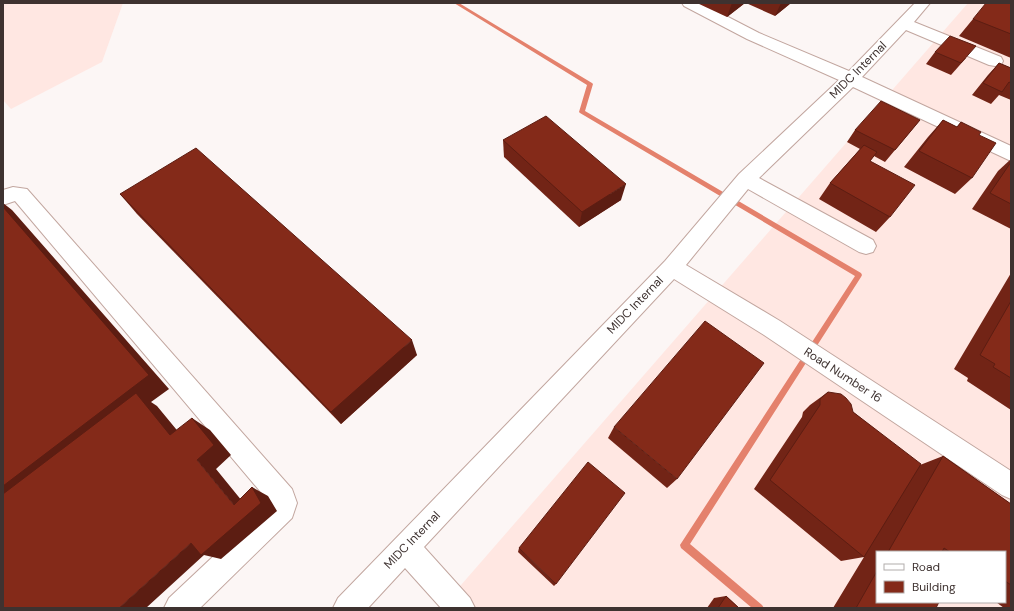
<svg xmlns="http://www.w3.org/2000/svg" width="1014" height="611" viewBox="0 0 1014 611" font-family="'DM Sans',sans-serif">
	<rect width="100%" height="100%" fill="#fcf6f5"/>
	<g fill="#ffe7e2" fill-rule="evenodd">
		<path d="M 3,3 L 123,3 L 102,62 L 11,109 L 3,100 Z"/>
		<path d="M 968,3 L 1011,3 L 1011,608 L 441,608 ZM 877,552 L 1005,552 L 1005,602 L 877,602 Z"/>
	</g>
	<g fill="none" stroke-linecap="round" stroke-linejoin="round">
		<path fill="#e4816c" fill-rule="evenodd" d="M 454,3 L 459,3 L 592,83 L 593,84 L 585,111 L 861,273 L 862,275 L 861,277 L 690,544 L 762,605 L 764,608 L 752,608 L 681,548 L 680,545 L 855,276 L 580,113 L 579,112 L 587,85 Z"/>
		<defs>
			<g id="minor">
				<path d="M 682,3 L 701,3 L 759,33 L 849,71 L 915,3 L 930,3 L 914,22 L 1001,57 L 1003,61 L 1001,65 L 995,66 L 989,65 L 906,30 L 862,77 L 1011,146 L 1011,161 L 853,87 L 759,178 L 873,240 L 876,246 L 873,252 L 866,254 L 859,252 L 748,189 L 686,265 L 780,321 L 1011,471 L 1011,499 L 1002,495 L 764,335 L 674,279 L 424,547 L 470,598 L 475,608 L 441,608 L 405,568 L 368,608 L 333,608 L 338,598 L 665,261 L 739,174 L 839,80 L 747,39 L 684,6 Z"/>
				<path d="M 13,187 L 27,189 L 292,489 L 297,503 L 292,518 L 200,608 L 164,608 L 169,598 L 270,503 L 15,201 L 3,205 L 3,190 Z"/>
			</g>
		</defs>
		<use href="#minor" stroke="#c2a69f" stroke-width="2"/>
		<use href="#minor" fill="#fff" fill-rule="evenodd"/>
	</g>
	<g fill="#722416">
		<path d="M 697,3 L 745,3 L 727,17 Z"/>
		<path d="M 746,3 L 791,3 L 775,16 Z"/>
		<path d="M 1011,3 L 1011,58 L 959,36 L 973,19 Z"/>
		<path d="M 935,52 L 966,58 L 951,75 L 926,64 Z"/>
		<path d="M 999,63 L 1011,68 L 1011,100 L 999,95 L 991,104 L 972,95 L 988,75 Z"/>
		<path d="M 920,120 L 885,162 L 874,156 L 870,161 L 890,217 L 876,232 L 819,199 L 830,183 L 860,149 L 847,142 L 855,130 Z"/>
		<path d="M 943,120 L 957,127 L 961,122 L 979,135 L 972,178 L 955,194 L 904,167 L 928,137 Z"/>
		<path d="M 503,140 L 621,200 L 579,227 L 504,157 Z"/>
		<path d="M 1011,159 L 1011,229 L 972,209 L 998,171 Z"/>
		<path d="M 120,194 L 417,355 L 341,424 L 137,214 Z"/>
		<path d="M 1011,273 L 1011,410 L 967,381 L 968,378 L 954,369 Z"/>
		<path d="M 828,392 L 920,465 L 943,456 L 1011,504 L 1011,608 L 1004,608 L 996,602 L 1005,602 L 1005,552 L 877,552 L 877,602 L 936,608 L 833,608 L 864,557 L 841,561 L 754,489 L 802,417 L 803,412 L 810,405 Z"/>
		<path d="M 614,427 L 677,479 L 667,488 L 608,438 Z"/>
		<path d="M 519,548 L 556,584 L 554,586 L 518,552 Z"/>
		<path d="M 726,596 L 739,608 L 707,608 L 714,598 Z"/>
	</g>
	<g fill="#5c1d12">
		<path d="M 732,3 L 745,3 L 727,17 Z"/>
		<path d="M 781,3 L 791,3 L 775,16 Z"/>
		<path d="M 626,184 L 621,200 L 579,227 L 582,212 Z"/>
		<path d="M 3,203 L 12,210 L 169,389 L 151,402 L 157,406 L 190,446 L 3,519 Z"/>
		<path d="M 412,340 L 417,355 L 341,424 L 331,412 Z"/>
		<path d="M 192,418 L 210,430 L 231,455 L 216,469 L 251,512 L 234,505 L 197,460 Z"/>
		<path d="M 252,487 L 268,496 L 277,511 L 221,559 L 204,555 L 146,608 L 119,608 L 191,543 L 209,548 Z"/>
	</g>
	<g fill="#842a19" stroke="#5c1d12">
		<path d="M 986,3 L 1011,3 L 1011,34 L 973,19 Z"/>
		<path d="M 950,36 L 976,46 L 961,63 L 935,52 Z"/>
		<path d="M 999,63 L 1011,68 L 1011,83 L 1009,82 L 1002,92 L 983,83 Z"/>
		<path d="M 881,101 L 920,120 L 895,150 L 855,130 Z"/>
		<path d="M 546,116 L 626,184 L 582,212 L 503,140 Z"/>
		<path d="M 943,120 L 957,127 L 961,122 L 981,132 L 979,135 L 996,143 L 972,178 L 919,151 Z"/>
		<path d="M 864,145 L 877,152 L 870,161 L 915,185 L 890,217 L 830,183 Z"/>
		<path d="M 196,148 L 412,340 L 331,412 L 120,194 Z"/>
		<path d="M 1011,162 L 1011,204 L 990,193 Z"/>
		<path d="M 3,207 L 149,375 L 3,486 Z"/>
		<path d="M 1011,301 L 1011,378 L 993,367 L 995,364 L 980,355 Z"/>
		<path d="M 705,321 L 764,363 L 677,479 L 614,427 Z"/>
		<path d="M 828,392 L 841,394 L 846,398 L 851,404 L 853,412 L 921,464 L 864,557 L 770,480 L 820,405 L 820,399 Z"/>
		<path d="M 136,393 L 170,435 L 192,418 L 214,445 L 197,460 L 234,505 L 252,487 L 261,503 L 201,555 L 191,543 L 119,608 L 3,608 L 3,494 Z"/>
		<path d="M 943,456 L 1011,504 L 1011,585 L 1005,581 L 1005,552 L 968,552 L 967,551 L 966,552 L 950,552 L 944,548 L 942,552 L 888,552 Z"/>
		<path d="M 588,462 L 625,493 L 556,584 L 519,548 Z"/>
		<path d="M 877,571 L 877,602 L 939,602 L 936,608 L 856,608 Z"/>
		<path d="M 726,596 L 739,608 L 718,608 Z"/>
	</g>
	<g text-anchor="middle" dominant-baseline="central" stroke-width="4" stroke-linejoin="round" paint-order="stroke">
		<g font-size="12" fill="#3e3230" stroke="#fff">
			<text transform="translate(858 70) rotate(-45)">MIDC Internal</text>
			<text transform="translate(635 305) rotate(-46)">MIDC Internal</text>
			<text transform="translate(843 375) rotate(33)">Road Number 16</text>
			<text transform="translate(412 540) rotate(-46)">MIDC Internal</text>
		</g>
	</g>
	<rect width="1014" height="611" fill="none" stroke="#3e3230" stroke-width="8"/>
	<rect x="876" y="551" width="130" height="52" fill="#ffffff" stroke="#b2adac"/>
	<rect x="884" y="564" width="20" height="6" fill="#ffffff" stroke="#b2adac"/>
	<text x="912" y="571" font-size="12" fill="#3e3230">Road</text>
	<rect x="884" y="581" width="20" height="12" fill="#842a19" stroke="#b2adac"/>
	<text x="912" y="591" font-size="12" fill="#3e3230">Building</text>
</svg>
